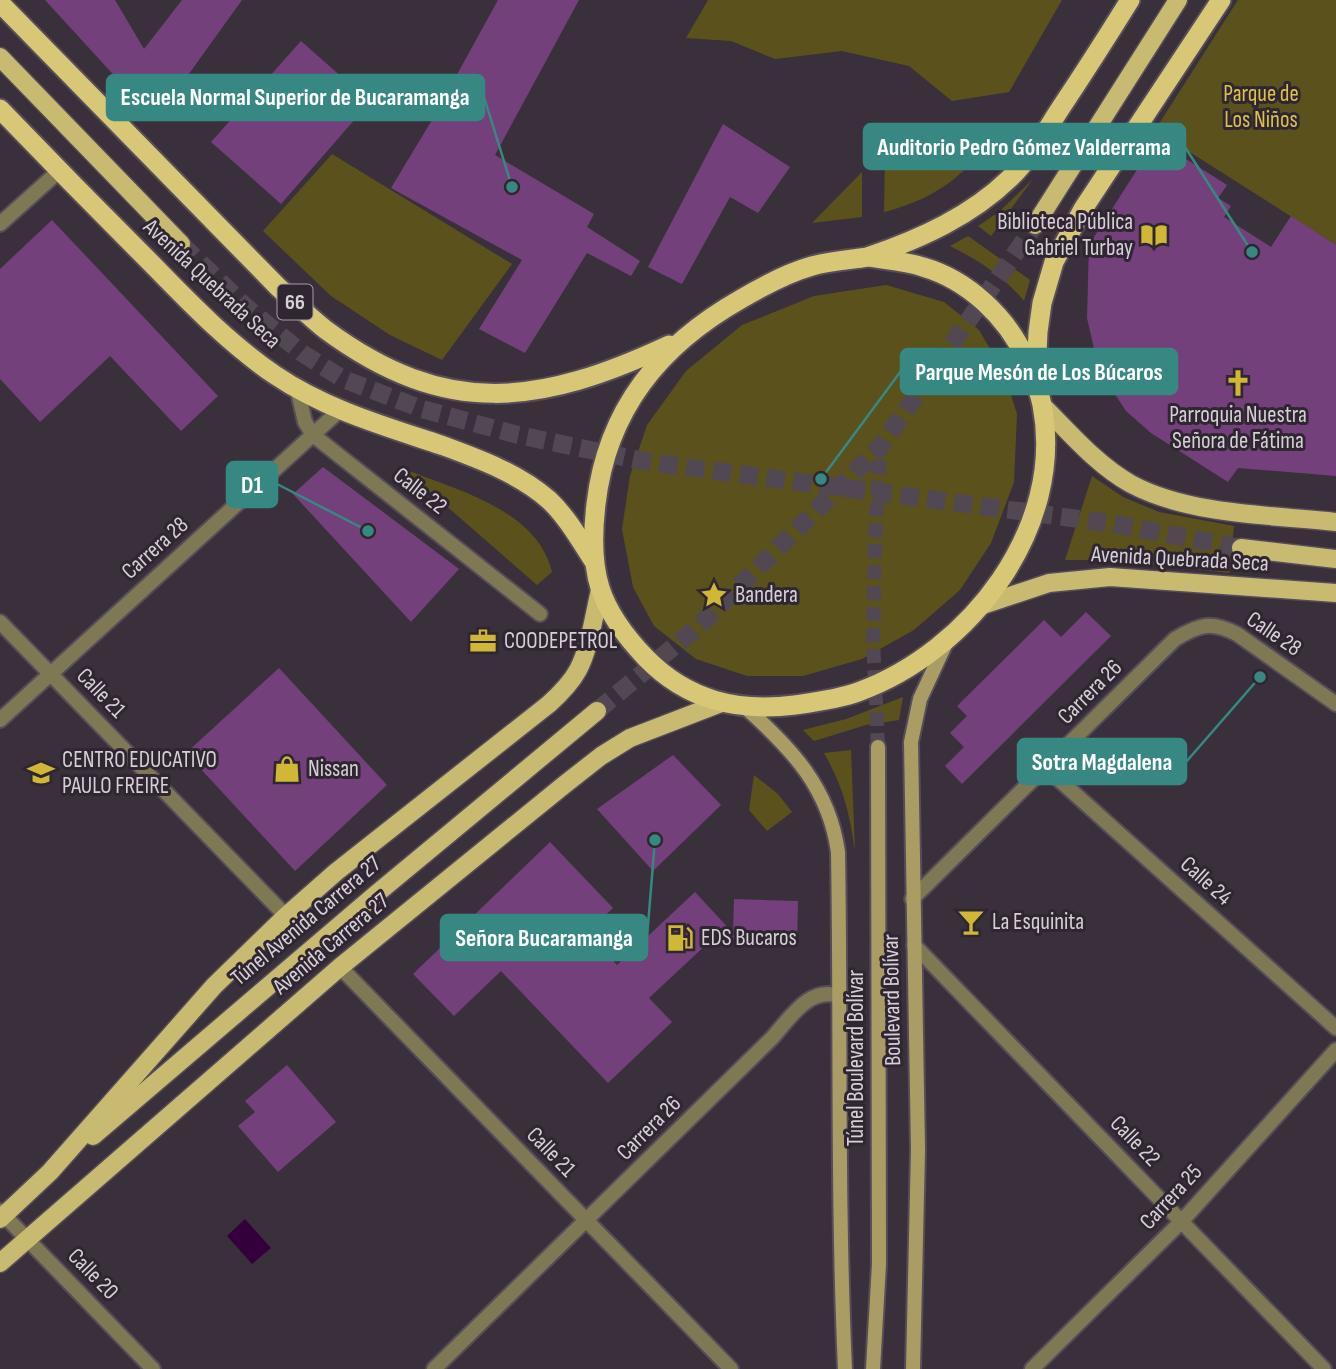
<svg xmlns="http://www.w3.org/2000/svg" width="1336" height="1369" viewBox="0 0 1336 1369" font-family="'Sofia Sans Condensed',sans-serif">
	<rect width="100%" height="100%" fill="#3a303c"/>
	<g fill="#5b511d">
		<path d="M 708,0 L 1062,0 L 1009,92 L 952,101 L 909,66 L 842,51 L 775,59 L 731,41 L 686,38 Z"/>
		<path d="M 1238,0 L 1336,0 L 1336,245 L 1155,130 Z"/>
		<path d="M 332,154 L 512,264 L 442,360 L 390,335 L 331,296 L 263,231 Z"/>
		<path d="M 885,159 L 968,166 C 945,190 916,204 884,212 Z"/>
		<path d="M 862,172 L 862,217 L 812,223 Z"/>
		<path d="M 1033,179 L 991,236 L 978,226 L 999,212 Z"/>
		<path d="M 968,236 L 1030,280 L 1024,301 C 1003,276 980,261 950,246 Z"/>
		<path d="M 886,285 L 944,302 L 979,330 L 1004,373 L 1017,414 L 1014,482 L 991,543 L 960,590 L 914,630 L 862,659 L 803,676 L 747,676 L 696,659 L 654,626 L 633,587 L 622,529 L 630,476 L 647,425 L 686,371 L 742,325 L 814,296 Z"/>
		<path d="M 404,469 C 456,490 537,509 552,572 L 537,585 Z"/>
		<path d="M 1092,476 L 1123,497 L 1159,512 L 1234,526 L 1229,573 L 1111,560 L 1065,560 Z"/>
		<path d="M 903,697 L 899,720 L 866,725 L 814,741 L 803,730 L 846,719 Z"/>
		<path d="M 851,750 L 855,851 C 849,811 844,789 824,753 Z"/>
		<path d="M 754,775 L 778,794 L 792,812 L 767,831 L 749,810 Z"/>
	</g>
	<path fill="#33003b" d="M 245,1219 L 271,1248 L 252,1264 L 227,1236 Z"/>
	<g fill="#74407c">
		<path d="M 45,0 L 115,0 L 144,49 L 182,0 L 242,0 L 186,78 L 143,107 Z"/>
		<path d="M 498,0 L 579,0 L 495,155 L 594,214 L 587,227 L 640,261 L 631,276 L 587,253 L 525,353 L 479,329 L 522,260 L 391,188 L 432,120 Z"/>
		<path d="M 301,41 L 370,102 L 281,204 L 211,142 Z"/>
		<path d="M 723,124 L 790,167 L 758,213 L 730,197 L 682,284 L 648,267 Z"/>
		<path d="M 1156,140 L 1227,185 L 1218,198 L 1231,206 L 1224,217 L 1271,247 L 1291,216 L 1336,245 L 1336,476 L 1238,468 L 1228,482 L 1151,433 L 1126,411 L 1099,370 L 1087,318 L 1089,245 Z"/>
		<path d="M 52,220 L 218,396 L 181,431 L 110,356 L 40,422 L 0,379 L 0,269 Z"/>
		<path d="M 323,467 L 459,569 L 411,622 L 293,494 Z"/>
		<path d="M 1086,612 L 1111,636 L 962,784 L 945,766 L 964,747 L 950,733 L 967,716 L 957,706 L 1044,620 L 1061,637 Z"/>
		<path d="M 279,668 L 387,785 L 295,871 L 186,753 Z"/>
		<path d="M 673,755 L 721,805 L 653,871 L 597,809 Z"/>
		<path d="M 550,842 L 613,908 L 587,933 L 617,965 L 695,892 L 733,933 L 734,899 L 798,901 L 797,943 L 710,941 L 649,998 L 672,1022 L 608,1083 L 501,971 L 454,1016 L 413,974 Z"/>
		<path d="M 287,1065 L 336,1122 L 278,1172 L 238,1126 L 255,1112 L 245,1101 Z"/>
	</g>
	<g fill="none" stroke-linecap="round" stroke-linejoin="round">
		<path stroke="#514853" stroke-width="14" stroke-dasharray="14 7" stroke-linecap="butt" d="M 878,747 L 873,640 L 875,542 L 880,447"/>
		<g stroke="#514853" stroke-width="18" stroke-dasharray="18 9" stroke-linecap="butt">
			<path d="M 181,244 L 246,307 L 302,353 L 343,379 L 422,409 L 518,435 L 648,462 L 1109,523 L 1241,548"/>
			<path d="M 597,711 L 702,623 L 880,447 L 1035,225"/>
		</g>
		<defs>
			<g id="minor">
				<path d="M 0,224 L 59,171"/>
				<path d="M 297,388 L 305,422 L 313,435 L 540,614"/>
				<path d="M 0,622 L 286,916"/>
				<path d="M 0,720 L 340,410"/>
				<path d="M 1046,768 L 1336,1028"/>
				<path d="M 912,899 L 1175,639 C 1200,624 1211,621 1237,634 L 1336,704"/>
				<path d="M 340,967 L 731,1369"/>
				<path d="M 0,1211 L 153,1369"/>
				<path d="M 434,1369 L 772,1038 C 791,1017 809,986 840,996"/>
				<path d="M 1032,1369 L 1181,1222 L 1336,1050"/>
			</g>
			<path id="tertiary" d="M 914,945 L 1324,1369"/>
			<g id="secondary">
				<path d="M 745,707 C 792,749 829,788 838,852 C 841,1024 837,1197 845,1369"/>
				<path d="M 873,1369 L 879,1264 L 878,747"/>
				<path d="M 913,1369 L 918,1150 L 911,742 L 920,699 L 946,643"/>
			</g>
			<g id="primary">
				<path d="M 0,57 L 181,244"/>
				<path d="M 1035,225 L 1178,0"/>
				<path d="M 1043,406 C 1070,433 1097,465 1131,484 C 1189,515 1271,515 1336,522"/>
				<path d="M 1241,548 L 1336,559"/>
				<path d="M 983,605 L 1049,583 L 1110,577 L 1336,593"/>
				<path d="M 93,1136 L 375,895 L 597,711"/>
				<path d="M 0,1219 L 50,1172 L 214,986 L 286,916 L 336,872 L 549,704 C 560,694 571,683 578,670 C 590,647 594,615 600,590"/>
				<path d="M 0,1263 L 340,967 L 564,785 L 601,756 L 630,738 L 721,703"/>
			</g>
			<g id="trunk">
				<path d="M 0,3 L 278,287 C 294,301 309,317 326,330 C 447,419 540,405 669,345"/>
				<path d="M 0,109 C 49,160 99,211 149,261 C 188,301 228,343 275,375 C 325,409 384,426 441,445 C 479,459 518,473 549,500 C 567,517 580,540 593,560"/>
				<path d="M 870,256 C 920,239 971,216 1010,178 C 1030,159 1045,132 1060,109 C 1084,73 1107,37 1130,0"/>
				<path d="M 868,257 C 886,260 906,261 923,267 C 968,280 1007,317 1026,359 C 1032,374 1039,389 1042,405 C 1066,528 969,652 858,692 C 839,699 816,702 795,705 C 738,712 688,701 646,658 C 598,608 588,572 596,504 C 607,409 660,345 741,299 C 763,286 787,273 812,266 C 829,261 849,260 868,257 Z"/>
				<path d="M 1036,376 L 1038,332 L 1042,303 L 1054,262 L 1083,209 L 1221,0"/>
			</g>
		</defs>
		<use href="#minor" stroke="#564d58" stroke-width="18"/>
		<use href="#tertiary" stroke="#564d58" stroke-width="18"/>
		<use href="#secondary" stroke="#564d58" stroke-width="18"/>
		<use href="#primary" stroke="#564d58" stroke-width="21"/>
		<use href="#trunk" stroke="#564d58" stroke-width="23"/>
		<use href="#minor" stroke="#7f7855" stroke-width="14"/>
		<use href="#tertiary" stroke="#7f7855" stroke-width="14"/>
		<use href="#secondary" stroke="#a99d65" stroke-width="14"/>
		<use href="#primary" stroke="#c9ba71" stroke-width="18"/>
		<use href="#trunk" stroke="#d8c776" stroke-width="19"/>
	</g>
	<defs>
		<symbol id="library-bare" viewBox="-9 -9 18 18"><path d="M-6-4Q-3-5.5-.7-3.5V5Q-3 3-6 4ZM6-4Q3-5.5 .7-3.5V5Q3 3 6 4Z" fill="#d0b736" stroke="#302632" stroke-width="2.5" paint-order="stroke"/></symbol>
		<symbol id="church-bare" viewBox="-9 -9 18 18"><path d="M-1.2-6h2.4v3.5h3.3v2.4h-3.3V6h-2.4V-.1h-3.3v-2.4h3.3Z" fill="#d0b736" stroke="#302632" stroke-width="2.5" paint-order="stroke"/></symbol>
		<symbol id="sight-bare" viewBox="-9 -9 18 18"><path d="M0-6L1.8-2.2L6-1.7L2.9 1.2L3.7 5.4L0 3.3L-3.7 5.4L-2.9 1.2L-6-1.7L-1.8-2.2Z" fill="#d0b736" stroke="#302632" stroke-width="2.5" paint-order="stroke"/></symbol>
		<symbol id="office-bare" viewBox="-9 -9 18 18"><path d="M-6-3h4V-5.5h4V-3h4V5H-6ZM-1-4.5V-3h2v-1.5ZM-6 0V1H6V0Z" fill="#d0b736" stroke="#302632" stroke-width="2.5" paint-order="stroke"/></symbol>
		<symbol id="shop-bare" viewBox="-9 -9 18 18"><path d="M-5-2.5h2.3a2.7 3.5 0 0 1 5.4 0H5L5.5 6h-11ZM-1.5-2.5h3a1.5 2.3 0 0 0-3 0Z" fill="#d0b736" stroke="#302632" stroke-width="2.5" paint-order="stroke"/></symbol>
		<symbol id="school-bare" viewBox="-9 -9 18 18"><path d="M0-5L7-2L0 1L-7-2ZM-4 1L0 2.5L4 1V4Q0 6-4 4Z" fill="#d0b736" stroke="#302632" stroke-width="2.5" paint-order="stroke"/></symbol>
		<symbol id="bar-bare" viewBox="-9 -9 18 18"><path d="M-6-5H6L.8 .8V4.5H3.5V6h-7V4.5H-.8V.8Z" fill="#d0b736" stroke="#302632" stroke-width="2.5" paint-order="stroke"/></symbol>
		<symbol id="fuel-bare" viewBox="-9 -9 18 18"><path d="M-5.5-6h7V0h2V4h1.3V-2.5L3-4.5l.8-.8L6-3V5H2.5V1h-1V6h-7ZM-4.2-4.7v3.2H.2V-4.7Z" fill="#d0b736" stroke="#302632" stroke-width="2.5" paint-order="stroke"/></symbol>
	</defs>
	<g fill-rule="evenodd">
		<use href="#library-bare" x="1135" y="216" width="38" height="38"/>
		<use href="#church-bare" x="1219" y="364" width="38" height="38"/>
		<use href="#sight-bare" x="695" y="576" width="38" height="38"/>
		<use href="#office-bare" x="464" y="622" width="38" height="38"/>
		<use href="#shop-bare" x="268" y="750" width="38" height="38"/>
		<use href="#school-bare" x="22" y="754" width="38" height="38"/>
		<use href="#bar-bare" x="952" y="903" width="38" height="38"/>
		<use href="#fuel-bare" x="661" y="919" width="38" height="38"/>
	</g>
	<g text-anchor="middle" dominant-baseline="central" stroke-width="6" stroke-linejoin="round" paint-order="stroke">
		<rect fill="#302632" stroke="#a49ca6" stroke-width="2" x="277.5" y="284.5" width="35" height="35" rx="5"/>
		<g font-size="21" font-weight="bold" fill="#d6cfd7">
			<text x="295" y="302">66</text>
		</g>
		<g font-size="23" fill="#dcc348" stroke="#302632">
			<text x="1261" y="94">Parque de<tspan x="1261" dy="26">Los Niños</tspan></text>
		</g>
		<g font-size="23" fill="#d6cfd7" stroke="#302632" text-anchor="start">
			<text x="1133" y="222" text-anchor="end">Biblioteca Pública<tspan x="1133" dy="26">Gabriel Turbay</tspan></text>
			<text x="1238" y="415" text-anchor="middle">Parroquia Nuestra<tspan x="1238" dy="26">Señora de Fátima</tspan></text>
			<text x="735" y="595">Bandera</text>
			<text x="504" y="641">COODEPETROL</text>
			<text x="62" y="760">CENTRO EDUCATIVO<tspan x="62" dy="26">PAULO FREIRE</tspan></text>
			<text x="308" y="769">Nissan</text>
			<text x="992" y="922">La Esquinita</text>
			<text x="701" y="938">EDS Bucaros</text>
		</g>
		<g font-size="23" fill="#d6cfd7" stroke="#302632">
			<text transform="translate(212 284) rotate(43)">Avenida Quebrada Seca</text>
			<text transform="translate(420 491) rotate(38)">Calle 22</text>
			<text transform="translate(155 548) rotate(-42)">Carrera 28</text>
			<text transform="translate(1180 559) rotate(3)">Avenida Quebrada Seca</text>
			<text transform="translate(1274 634) rotate(34)">Calle 28</text>
			<text transform="translate(1090 692) rotate(-45)">Carrera 26</text>
			<text transform="translate(101 693) rotate(46)">Calle 21</text>
			<text transform="translate(1206 881) rotate(42)">Calle 24</text>
			<text transform="translate(306 921) rotate(-40)">Túnel Avenida Carrera 27</text>
			<text transform="translate(331 944) rotate(-40)">Avenida Carrera 27</text>
			<text transform="translate(892 1000) rotate(-91)">Boulevard Bolívar</text>
			<text transform="translate(856 1058) rotate(-90)">Túnel Boulevard Bolívar</text>
			<text transform="translate(649 1128) rotate(-45)">Carrera 26</text>
			<text transform="translate(1135 1141) rotate(46)">Calle 22</text>
			<text transform="translate(551 1152) rotate(46)">Calle 21</text>
			<text transform="translate(1171 1197) rotate(-47)">Carrera 25</text>
			<text transform="translate(93 1274) rotate(46)">Calle 20</text>
		</g>
	</g>
	<path fill="none" stroke="#378883" stroke-width="2.5" d="M512 187L484 97M1252 252L1185 147M821 479L901 371M368 531L277 484M1260 677L1186 762M655 840L647 937"/>
	<g fill="#378883" stroke="#302632" stroke-width="2.5">
		<circle cx="512" cy="187" r="7"/>
		<circle cx="1252" cy="252" r="7"/>
		<circle cx="821" cy="479" r="7"/>
		<circle cx="368" cy="531" r="7"/>
		<circle cx="1260" cy="677" r="7"/>
		<circle cx="655" cy="840" r="7"/>
	</g>
	<g fill="#378883" stroke="#378883" stroke-width="2.5">
		<rect x="107" y="75" width="377" height="45" rx="7"/>
		<rect x="864" y="124" width="321" height="45" rx="7"/>
		<rect x="901" y="349" width="276" height="45" rx="7"/>
		<rect x="227" y="462" width="50" height="45" rx="7"/>
		<rect x="1018" y="739" width="168" height="45" rx="7"/>
		<rect x="441" y="915" width="206" height="45" rx="7"/>
	</g>
	<g font-size="24" text-anchor="middle" font-weight="bold" fill="#fff">
		<text x="295" y="105">Escuela Normal Superior de Bucaramanga</text>
		<text x="1024" y="155">Auditorio Pedro Gómez Valderrama</text>
		<text x="1039" y="380">Parque Mesón de Los Búcaros</text>
		<text x="252" y="493">D1</text>
		<text x="1102" y="770">Sotra Magdalena</text>
		<text x="544" y="946">Señora Bucaramanga</text>
	</g>
</svg>
